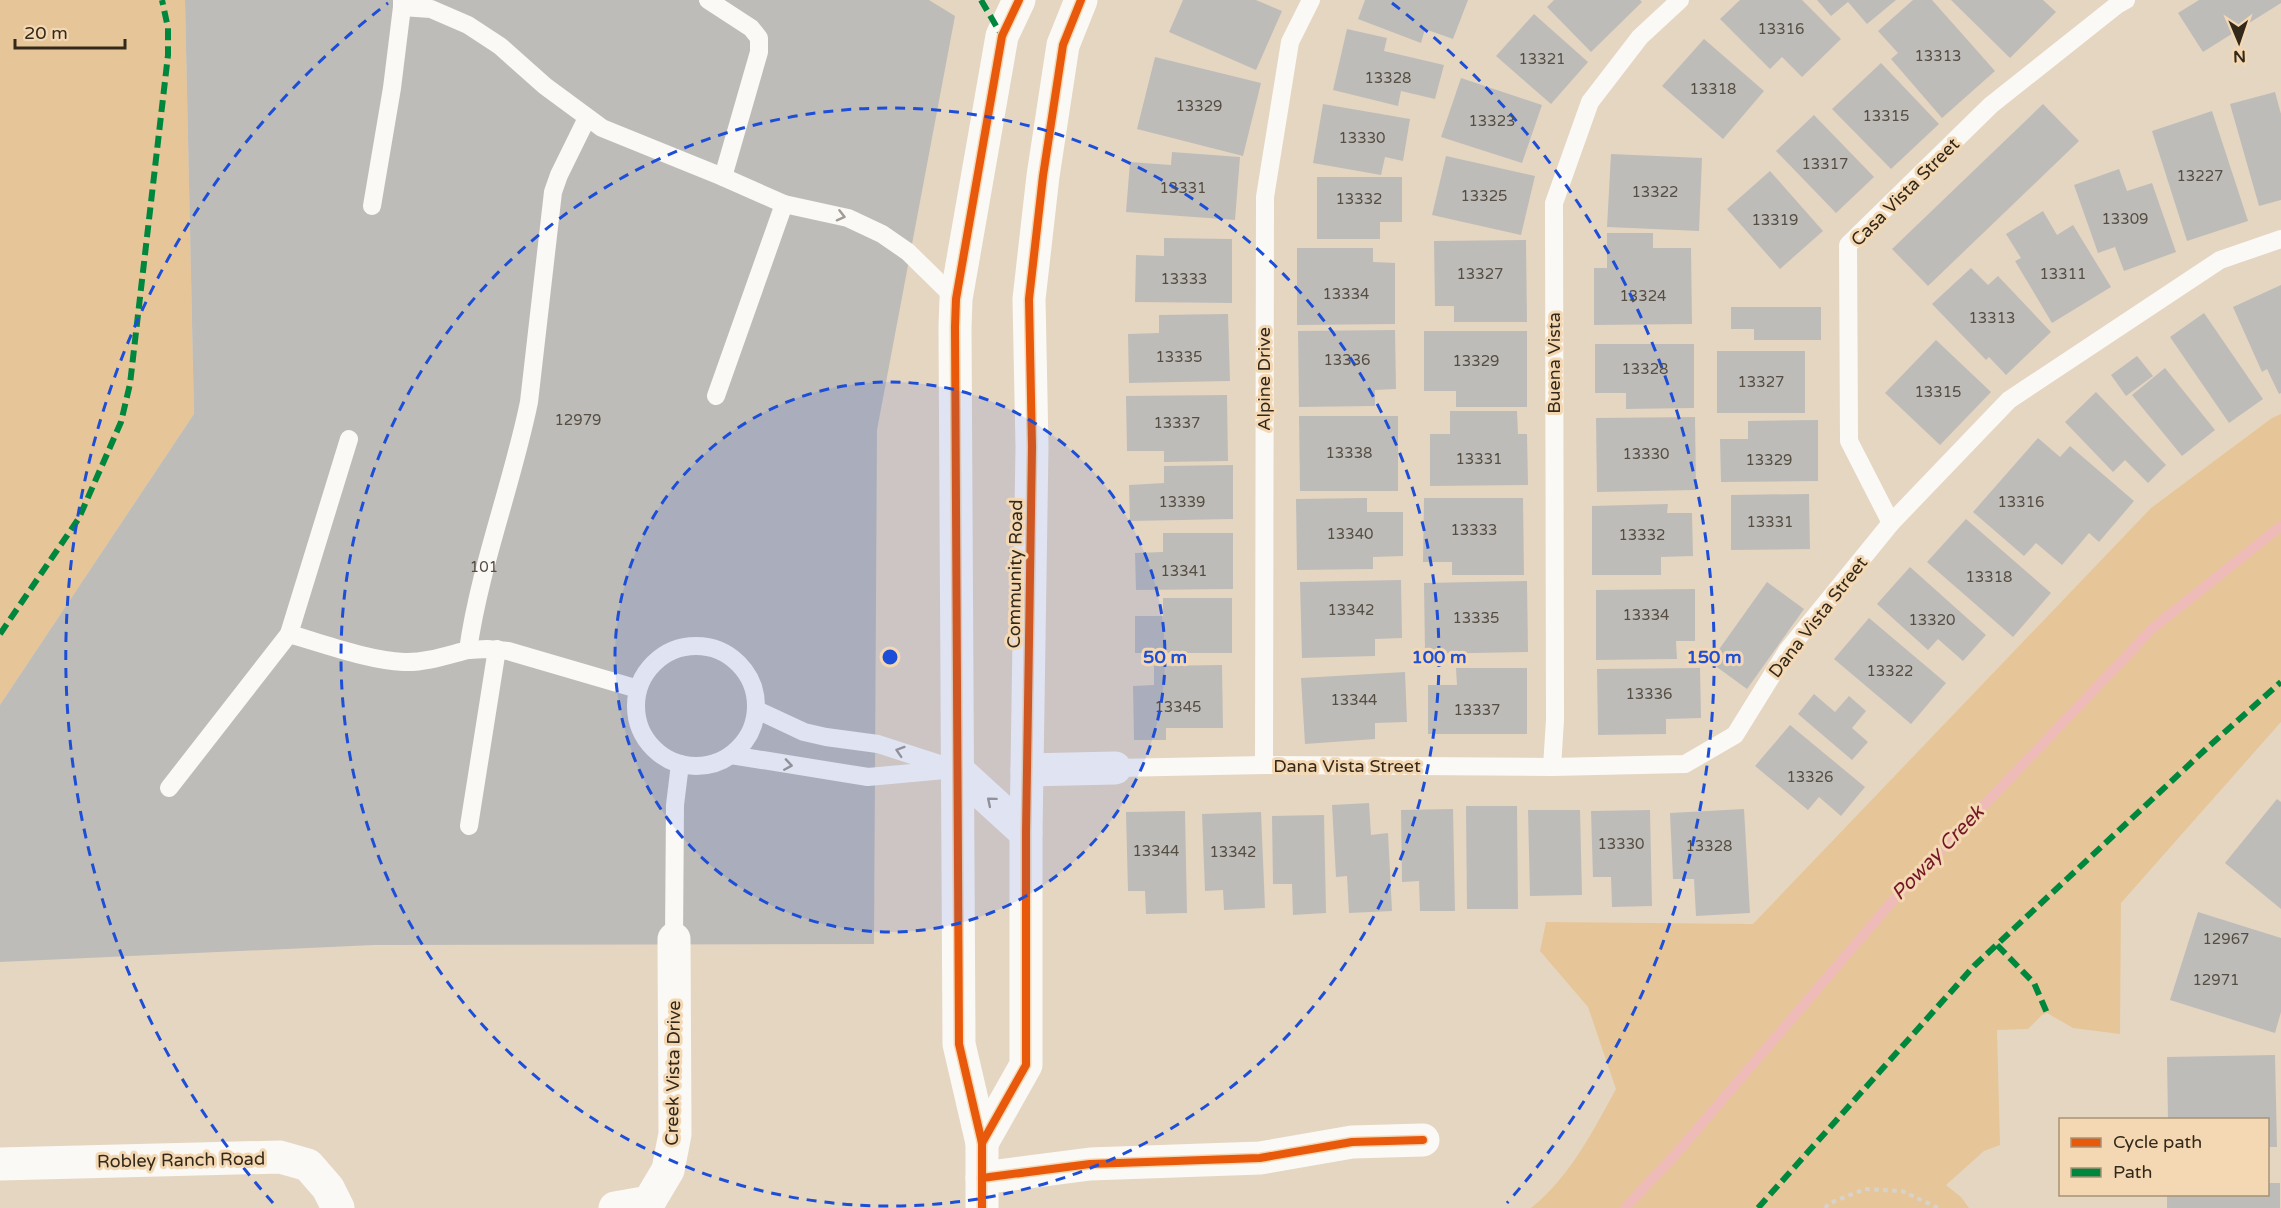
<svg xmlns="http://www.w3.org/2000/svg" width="2281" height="1208" viewBox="0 0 2281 1208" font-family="'Varela Round',sans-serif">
	<rect width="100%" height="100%" fill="#e5d6c2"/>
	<g fill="#e6c698">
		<path d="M 0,0 L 185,0 L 194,414 L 0,705 Z"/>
		<path d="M 2281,414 L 2281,722 L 2121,903 L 2120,1034 L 2073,1028 L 2047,1013 L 2042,1015 L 2028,1029 L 1997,1030 L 2000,1145 L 1984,1151 L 1946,1185 L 1961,1197 L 1969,1208 L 1531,1208 C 1569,1178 1593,1131 1616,1089 L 1588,1007 L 1540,951 L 1546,922 L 1753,924 L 2151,508 L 2272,418 Z"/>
	</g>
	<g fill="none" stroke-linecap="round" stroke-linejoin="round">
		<path stroke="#eebbb8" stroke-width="10" d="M 1625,1208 L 1675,1155 L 1890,904 L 2153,628 L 2281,526"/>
	</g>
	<g fill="#bebcb9">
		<path d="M 185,0 L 929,0 L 955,16 L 877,430 L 874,944 L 374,945 L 0,962 L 0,705 L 194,414 Z"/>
		<path d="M 1183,0 L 1256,0 L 1282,11 L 1256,70 L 1169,32 Z"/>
		<path d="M 1365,0 L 1468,0 L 1453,39 L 1425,29 L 1421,43 L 1358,19 Z"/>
		<path d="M 1554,0 L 1640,0 L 1642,2 L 1591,52 L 1547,7 Z"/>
		<path d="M 1740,0 L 1802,0 L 1841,39 L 1802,77 L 1782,57 L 1770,69 L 1720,19 Z"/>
		<path d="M 1817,0 L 1896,0 L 1867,24 L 1848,2 L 1831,16 Z"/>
		<path d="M 1913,0 L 1932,0 L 1995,71 L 1942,118 L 1891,59 L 1898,53 L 1878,31 Z"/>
		<path d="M 1951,0 L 2043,0 L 2056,12 L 2010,58 Z"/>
		<path d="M 2199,0 L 2281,0 L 2281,3 L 2203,52 L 2178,13 Z"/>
		<path d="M 1534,14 L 1588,62 L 1551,104 L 1496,56 Z"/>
		<path d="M 1347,29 L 1387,38 L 1384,51 L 1444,65 L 1435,99 L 1401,91 L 1398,106 L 1333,90 Z"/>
		<path d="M 1704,39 L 1764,91 L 1723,139 L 1662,86 Z"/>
		<path d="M 1155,57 L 1261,83 L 1243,156 L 1137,129 Z"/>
		<path d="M 1881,63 L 1939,124 L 1891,169 L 1832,109 Z"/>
		<path d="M 1461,78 L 1542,105 L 1522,163 L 1441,137 Z"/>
		<path d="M 2275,92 L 2281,114 L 2281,200 L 2259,206 L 2230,104 Z"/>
		<path d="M 1323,104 L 1410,119 L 1403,161 L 1385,157 L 1381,175 L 1313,163 Z"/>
		<path d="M 2043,104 L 2079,141 L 1928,286 L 1892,249 Z"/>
		<path d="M 2212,111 L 2248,221 L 2187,241 L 2152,131 Z"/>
		<path d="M 1814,115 L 1874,177 L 1836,213 L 1776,151 Z"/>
		<path d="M 1172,152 L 1240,157 L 1235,220 L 1126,212 L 1130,162 L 1171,165 Z"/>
		<path d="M 1611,154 L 1702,158 L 1699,231 L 1607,227 Z"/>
		<path d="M 1446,156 L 1535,176 L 1521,235 L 1432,215 Z"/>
		<path d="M 2119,169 L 2127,191 L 2152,183 L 2176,252 L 2124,271 L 2115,247 L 2098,253 L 2074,185 Z"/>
		<path d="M 1770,171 L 1823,231 L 1780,269 L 1727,209 Z"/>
		<path d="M 1317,177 L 1402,177 L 1402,222 L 1380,222 L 1380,239 L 1317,239 Z"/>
		<path d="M 2043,211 L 2057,235 L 2073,225 L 2111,287 L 2052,323 L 2015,261 L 2021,258 L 2006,234 Z"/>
		<path d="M 1607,233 L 1653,233 L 1653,248 L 1691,248 L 1692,324 L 1594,325 L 1594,268 L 1607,268 Z"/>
		<path d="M 1164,238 L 1232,239 L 1232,303 L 1135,302 L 1136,255 L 1164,256 Z"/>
		<path d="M 1526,240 L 1527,322 L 1454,322 L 1454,306 L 1435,306 L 1434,241 Z"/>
		<path d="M 1297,248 L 1373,248 L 1373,262 L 1395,263 L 1395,324 L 1297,325 Z"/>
		<path d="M 1971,268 L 1988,285 L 1998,276 L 2051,332 L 2006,375 L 1989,357 L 1986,360 L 1932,304 Z"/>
		<path d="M 2281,285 L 2281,393 L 2279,394 L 2267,369 L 2262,372 L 2233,307 Z"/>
		<path d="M 1731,307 L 1821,307 L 1821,340 L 1754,340 L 1754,329 L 1731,329 Z"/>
		<path d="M 2204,313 L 2263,399 L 2229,423 L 2170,337 Z"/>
		<path d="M 1228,314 L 1230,381 L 1129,383 L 1128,334 L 1159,333 L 1159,315 Z"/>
		<path d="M 1395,330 L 1396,389 L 1375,390 L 1375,406 L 1299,407 L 1298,331 Z"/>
		<path d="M 1424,331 L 1527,331 L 1527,407 L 1456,407 L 1456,391 L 1424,391 Z"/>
		<path d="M 1936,340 L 1991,392 L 1940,445 L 1885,393 Z"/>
		<path d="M 1595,344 L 1694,344 L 1694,408 L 1626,409 L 1626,393 L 1595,393 Z"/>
		<rect x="1717" y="351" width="88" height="62"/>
		<path d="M 2137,356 L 2153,376 L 2126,396 L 2111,375 Z"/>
		<path d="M 2165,368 L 2215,430 L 2182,456 L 2132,395 Z"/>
		<path d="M 2096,392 L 2166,465 L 2148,483 L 2125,460 L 2113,472 L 2065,422 Z"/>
		<path d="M 1227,395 L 1228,461 L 1164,462 L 1164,451 L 1127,451 L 1126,396 Z"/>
		<path d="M 1450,411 L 1517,411 L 1518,434 L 1527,434 L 1528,485 L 1430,486 L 1430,434 L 1450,434 Z"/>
		<path d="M 1299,416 L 1398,416 L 1398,491 L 1300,491 Z"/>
		<path d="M 1695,417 L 1696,490 L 1597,492 L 1596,418 Z"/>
		<path d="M 1818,420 L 1818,481 L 1721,482 L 1720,439 L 1748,439 L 1748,421 Z"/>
		<path d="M 2038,438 L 2060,457 L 2070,446 L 2134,501 L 2099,542 L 2089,533 L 2062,565 L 2036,543 L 2024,556 L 1973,512 Z"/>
		<path d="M 1233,465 L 1233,519 L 1130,521 L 1129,485 L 1164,483 L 1164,466 Z"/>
		<path d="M 1809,494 L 1810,549 L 1731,550 L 1731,495 Z"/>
		<path d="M 1367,498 L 1367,512 L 1403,512 L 1403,556 L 1373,557 L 1373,569 L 1297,570 L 1296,499 Z"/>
		<path d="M 1424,498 L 1523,498 L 1524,575 L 1452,575 L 1452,562 L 1423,562 Z"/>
		<path d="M 1668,504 L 1667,513 L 1692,513 L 1693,556 L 1661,557 L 1661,575 L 1592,575 L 1592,506 Z"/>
		<path d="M 1966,519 L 2051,593 L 2013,637 L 1927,562 Z"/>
		<path d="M 1163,533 L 1233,533 L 1233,589 L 1136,590 L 1135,553 L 1163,552 Z"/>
		<path d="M 1910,567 L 1986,635 L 1963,661 L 1938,639 L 1928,650 L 1877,604 Z"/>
		<path d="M 1401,580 L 1402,638 L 1375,639 L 1375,656 L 1302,658 L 1300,582 Z"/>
		<path d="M 1527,581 L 1528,652 L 1425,654 L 1424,583 Z"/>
		<path d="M 1767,582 L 1804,609 L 1747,689 L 1710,662 Z"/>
		<path d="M 1695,589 L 1695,641 L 1676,641 L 1677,659 L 1596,660 L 1596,590 Z"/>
		<path d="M 1163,598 L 1232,598 L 1232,653 L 1135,653 L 1135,616 L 1163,616 Z"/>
		<path d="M 1869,618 L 1946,683 L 1911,724 L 1834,659 Z"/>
		<path d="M 1222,665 L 1223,728 L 1166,728 L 1166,740 L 1134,740 L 1133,686 L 1154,685 L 1154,666 Z"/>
		<path d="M 1456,668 L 1527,668 L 1527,734 L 1428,734 L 1428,685 L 1457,685 Z"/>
		<path d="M 1700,668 L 1701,718 L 1666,719 L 1666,734 L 1598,735 L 1597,669 Z"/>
		<path d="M 1405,672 L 1407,722 L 1375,723 L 1375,739 L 1305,744 L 1301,678 Z"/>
		<path d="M 1814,694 L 1835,712 L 1849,696 L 1866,711 L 1852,728 L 1868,742 L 1852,760 L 1798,714 Z"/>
		<path d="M 1790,725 L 1865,787 L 1841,816 L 1819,797 L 1808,810 L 1755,766 Z"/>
		<path d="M 2277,799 L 2281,802 L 2281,909 L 2225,863 Z"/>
		<path d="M 1369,803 L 1371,835 L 1388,833 L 1392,911 L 1349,913 L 1347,876 L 1336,877 L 1332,805 Z"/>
		<path d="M 1466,806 L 1517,806 L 1518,909 L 1467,909 Z"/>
		<path d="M 1453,809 L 1455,911 L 1420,911 L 1419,881 L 1402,882 L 1401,810 Z"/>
		<path d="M 1744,809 L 1750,913 L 1696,916 L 1694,879 L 1673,879 L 1670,813 Z"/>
		<path d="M 1528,810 L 1580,810 L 1582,895 L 1530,896 Z"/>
		<path d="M 1650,810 L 1652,906 L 1612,907 L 1611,877 L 1593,877 L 1591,811 Z"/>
		<path d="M 1185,811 L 1187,913 L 1146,914 L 1145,891 L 1128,891 L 1126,812 Z"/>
		<path d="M 1261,812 L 1265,908 L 1224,910 L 1223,890 L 1205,891 L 1202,814 Z"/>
		<path d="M 1324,815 L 1326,913 L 1293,915 L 1292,884 L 1273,884 L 1272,816 Z"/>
		<path d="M 2198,912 L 2281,938 L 2281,1012 L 2275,1033 L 2170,1000 Z"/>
		<path d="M 2275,1055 L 2277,1147 L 2268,1147 L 2268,1120 L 2168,1120 L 2167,1057 Z"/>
		<path d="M 2268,1183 L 2280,1183 L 2280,1208 L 2167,1208 L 2167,1194 L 2268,1194 Z"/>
	</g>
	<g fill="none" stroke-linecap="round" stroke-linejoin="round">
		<path stroke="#d7d3cc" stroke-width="4" stroke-dasharray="4.5 4.5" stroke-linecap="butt" d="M 1825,1208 L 1830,1203 L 1865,1189 L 1902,1191 L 1938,1208"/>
		<g stroke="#fbf9f6" stroke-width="18">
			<path d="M 402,0 L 402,7 L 431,9 L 468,25 L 500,46 L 545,86 L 602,128 L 723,177 L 784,204 L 848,218 L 882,234 L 908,252 L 956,299"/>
			<path d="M 708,0 L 751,28 L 759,38 L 759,52 L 723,177"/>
			<path d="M 372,206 L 392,88 L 402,7"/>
			<path d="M 716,396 L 784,204"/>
			<path d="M 1891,523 L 1849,441 L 1848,245 L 1991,105 L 2117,5 L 2126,0"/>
			<path d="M 289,634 C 325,644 367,660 404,662 C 425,663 448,655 468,650 C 480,566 512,485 529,402 L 553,192 L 559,175 L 587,118"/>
			<circle cx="696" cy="706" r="60"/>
			<path d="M 468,650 L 487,649 L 508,651 L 638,689"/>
			<path d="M 757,710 L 804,732 L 826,737 L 878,744 L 949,767"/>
			<path d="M 731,755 L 868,777 L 956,769"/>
			<path d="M 1264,765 L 1265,197 L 1290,42 L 1311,0"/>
			<path d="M 1552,767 L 1555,720 L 1554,203 L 1590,102 L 1640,37 L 1680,0"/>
			<path d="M 1115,768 L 1264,765 L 1552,767 L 1685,764 L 1735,735 L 1787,651 L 1891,523 L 2009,400 L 2220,260 L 2281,239"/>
			<path d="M 169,788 L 289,634 L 349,439"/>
			<path d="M 469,826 L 497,649"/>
			<path d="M 674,939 L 675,805 L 680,764"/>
		</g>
		<g stroke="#fbf9f6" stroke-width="33">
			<path d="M 1027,770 L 1115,768"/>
			<path d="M 0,1164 L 280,1157 L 308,1165 L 328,1188 L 338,1208"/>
			<path d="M 982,1178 L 1090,1164 L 1260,1158 L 1352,1142 L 1423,1140"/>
			<path d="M 615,1208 L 649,1202 L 668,1170 L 675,1134 L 674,939"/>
		</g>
		<g stroke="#fbf9f6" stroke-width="33">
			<path d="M 956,769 L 1026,833"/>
			<path d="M 982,1143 L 1026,1065 L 1026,833 L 1032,447 L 1029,299 L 1043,176 L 1063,45 L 1081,0"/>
			<path d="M 982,1208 L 982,1143 L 959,1044 L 955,327 L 956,299 L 1002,36 L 1019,0"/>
		</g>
		<g stroke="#00873e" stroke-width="6" stroke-dasharray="12 6" stroke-linecap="butt">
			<path d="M 981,0 L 1002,36"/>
			<path d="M 0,634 L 79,518 L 121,422 L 130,384 L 168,55 L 168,28 L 162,0"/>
			<path d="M 1997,945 L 2034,983 L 2047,1013"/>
			<path d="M 1758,1208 L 1974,966 L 2208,747 L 2281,682"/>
		</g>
		<defs>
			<g id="cycleway">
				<path d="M 982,1143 L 1026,1065 L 1026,833 L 1032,447 L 1029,299 L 1043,176 L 1063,45 L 1081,0"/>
				<path d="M 982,1178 L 1090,1164 L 1260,1158 L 1352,1142 L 1423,1140"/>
				<path d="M 982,1208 L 982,1143 L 959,1044 L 955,327 L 956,299 L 1002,36 L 1019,0"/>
			</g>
		</defs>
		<use href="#cycleway" stroke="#f4d8b3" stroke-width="11"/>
		<use href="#cycleway" stroke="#e8590c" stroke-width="8"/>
	</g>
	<defs><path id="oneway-chevron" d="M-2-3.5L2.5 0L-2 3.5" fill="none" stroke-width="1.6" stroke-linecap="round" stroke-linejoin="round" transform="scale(1.5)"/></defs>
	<g stroke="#a19b93">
		<use href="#oneway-chevron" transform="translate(841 216) rotate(14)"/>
		<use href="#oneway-chevron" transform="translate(900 751) rotate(-162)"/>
		<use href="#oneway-chevron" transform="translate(788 765) rotate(9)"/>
		<use href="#oneway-chevron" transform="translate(991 801) rotate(-140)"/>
	</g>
	<circle cx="890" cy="657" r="275" fill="#1d4ed8" fill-opacity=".12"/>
	<g fill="none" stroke="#1d4ed8" stroke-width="3" stroke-dasharray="10 8">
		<circle cx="890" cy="657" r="275"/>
		<circle cx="890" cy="657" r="549"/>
		<path d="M273 1203A824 824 0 0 1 388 3M1392 3A824 824 0 0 1 1507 1203"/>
	</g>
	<g text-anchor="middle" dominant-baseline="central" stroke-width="6" stroke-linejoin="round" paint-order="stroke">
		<g font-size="15" fill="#564e42">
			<text x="1781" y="29">13316</text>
			<text x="1938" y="56">13313</text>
			<text x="1542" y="59">13321</text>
			<text x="1388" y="78">13328</text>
			<text x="1713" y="89">13318</text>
			<text x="1199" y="106">13329</text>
			<text x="1886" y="116">13315</text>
			<text x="1492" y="121">13323</text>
			<text x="1362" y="138">13330</text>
			<text x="1825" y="164">13317</text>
			<text x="2200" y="176">13227</text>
			<text x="1183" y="188">13331</text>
			<text x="1655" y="192">13322</text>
			<text x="1484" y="196">13325</text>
			<text x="1359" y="199">13332</text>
			<text x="2125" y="219">13309</text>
			<text x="1775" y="220">13319</text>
			<text x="1480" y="274">13327</text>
			<text x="2063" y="274">13311</text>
			<text x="1184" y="279">13333</text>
			<text x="1346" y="294">13334</text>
			<text x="1643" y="296">13324</text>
			<text x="1992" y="318">13313</text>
			<text x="1179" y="357">13335</text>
			<text x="1347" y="360">13336</text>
			<text x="1476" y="361">13329</text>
			<text x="1645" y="369">13328</text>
			<text x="1761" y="382">13327</text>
			<text x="1938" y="392">13315</text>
			<text x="578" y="420">12979</text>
			<text x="1177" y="423">13337</text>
			<text x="1349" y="453">13338</text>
			<text x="1646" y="454">13330</text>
			<text x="1479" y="459">13331</text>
			<text x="1769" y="460">13329</text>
			<text x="1182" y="502">13339</text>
			<text x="2021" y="502">13316</text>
			<text x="1770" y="522">13331</text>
			<text x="1474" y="530">13333</text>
			<text x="1350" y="534">13340</text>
			<text x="1642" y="535">13332</text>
			<text x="484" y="567">101</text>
			<text x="1184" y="571">13341</text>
			<text x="1989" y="577">13318</text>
			<text x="1351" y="610">13342</text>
			<text x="1646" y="615">13334</text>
			<text x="1476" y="618">13335</text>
			<text x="1932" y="620">13320</text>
			<text x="1890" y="671">13322</text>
			<text x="1649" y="694">13336</text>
			<text x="1354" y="700">13344</text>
			<text x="1178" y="707">13345</text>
			<text x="1477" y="710">13337</text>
			<text x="1810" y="777">13326</text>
			<text x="1621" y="844">13330</text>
			<text x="1709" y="846">13328</text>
			<text x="1156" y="851">13344</text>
			<text x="1233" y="852">13342</text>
			<text x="2226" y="939">12967</text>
			<text x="2216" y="980">12971</text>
		</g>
		<g font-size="18" fill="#33291a" stroke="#f4d8b3">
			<text transform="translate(1905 192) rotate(-45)">Casa Vista Street</text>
			<text transform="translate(1554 363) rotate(-90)">Buena Vista</text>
			<text transform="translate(1264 379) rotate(-90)">Alpine Drive</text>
			<text transform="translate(1015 574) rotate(-89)">Community Road</text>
			<text transform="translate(1818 617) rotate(-52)">Dana Vista Street</text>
			<text x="1347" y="766">Dana Vista Street</text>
			<text transform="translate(673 1073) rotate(-89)">Creek Vista Drive</text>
			<text transform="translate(181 1160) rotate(-1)">Robley Ranch Road</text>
		</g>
		<g font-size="20" font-style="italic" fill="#731628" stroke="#f4d8b3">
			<text transform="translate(1938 853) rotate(-46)">Poway Creek</text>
		</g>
	</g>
	<circle cx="890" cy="657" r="9" fill="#1d4ed8" stroke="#f4d8b3" stroke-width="3"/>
	<g font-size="18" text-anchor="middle" font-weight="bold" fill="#1d4ed8" stroke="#f4d8b3" stroke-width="6" stroke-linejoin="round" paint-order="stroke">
		<text x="1165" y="663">50 m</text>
		<text x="1439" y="663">100 m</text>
		<text x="1714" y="663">150 m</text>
	</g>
	<rect x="2059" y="1118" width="210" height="78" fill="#f4d8b3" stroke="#a79276" stroke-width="1.5"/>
	<rect x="2071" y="1138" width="30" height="9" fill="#e8590c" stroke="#a79276" stroke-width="1.5"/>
	<text x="2113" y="1148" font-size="18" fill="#33291a">Cycle path</text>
	<rect x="2071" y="1168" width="30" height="9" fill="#00873e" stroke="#a79276" stroke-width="1.5"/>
	<text x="2113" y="1178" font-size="18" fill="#33291a">Path</text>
	<g transform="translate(2239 42) rotate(178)" stroke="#f4d8b3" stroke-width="4.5" paint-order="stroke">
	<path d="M0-4.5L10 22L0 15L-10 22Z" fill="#33291a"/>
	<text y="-9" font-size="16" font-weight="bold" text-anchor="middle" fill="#33291a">N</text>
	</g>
	<path d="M15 39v9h110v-9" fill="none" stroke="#33291a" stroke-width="3"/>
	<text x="24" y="39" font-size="18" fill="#33291a" stroke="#f4d8b3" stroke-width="4.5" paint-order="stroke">20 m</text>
</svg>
